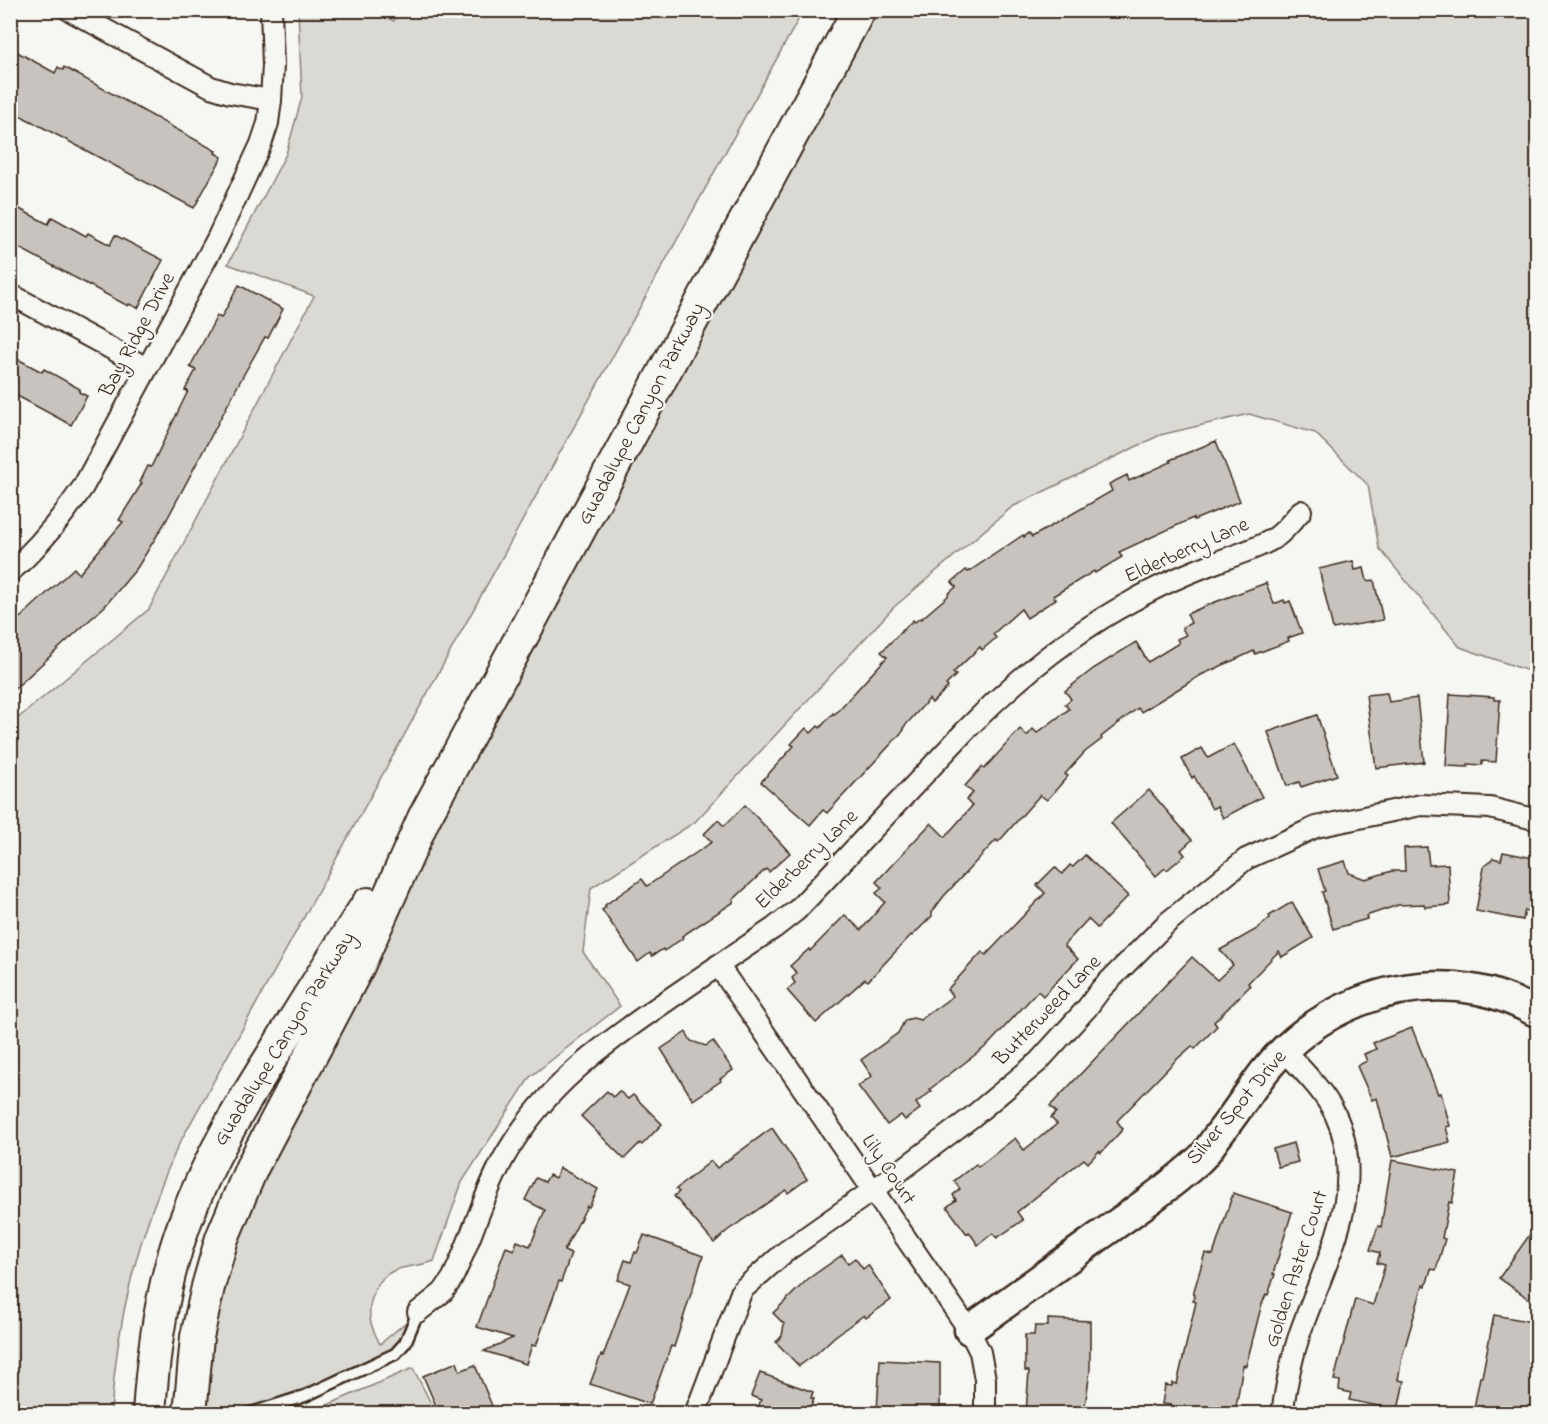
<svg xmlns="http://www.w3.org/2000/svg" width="1548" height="1424" viewBox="0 0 1548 1424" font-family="'Indie Flower',sans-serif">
	<rect width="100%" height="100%" fill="#f6f6f2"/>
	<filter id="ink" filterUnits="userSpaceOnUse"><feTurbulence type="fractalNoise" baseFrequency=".0167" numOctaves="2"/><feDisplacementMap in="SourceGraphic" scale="12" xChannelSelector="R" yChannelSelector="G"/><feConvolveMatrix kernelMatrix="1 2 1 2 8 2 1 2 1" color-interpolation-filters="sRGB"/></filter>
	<g filter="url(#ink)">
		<g fill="#dad9d3" stroke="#8a8278" stroke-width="1.5">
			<path d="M 399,11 L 803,11 L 178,1146 C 138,1234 117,1317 111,1413 L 11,1413 L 11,724 L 149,609 L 314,296 L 228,264 L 286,154 L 302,97 L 298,11 L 372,11 L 394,21 Z"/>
			<path d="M 859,11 L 1537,11 L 1537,674 L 1460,647 L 1379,548 L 1368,485 L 1315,433 L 1249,414 L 1160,435 L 1012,507 L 894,607 L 695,822 L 591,888 L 583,952 L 620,1006 L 530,1077 L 462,1182 L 434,1261 C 421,1266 407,1265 393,1271 C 377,1278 368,1301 370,1318 C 371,1327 376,1336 380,1344 L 418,1312 L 405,1343 L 321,1389 L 248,1413 L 190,1414 L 222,1238 Z"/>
			<path d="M 413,1368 L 436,1413 L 309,1413 Z"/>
		</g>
		<g fill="#c8c3be" stroke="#3b2a1e" stroke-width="1.5">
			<path d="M 10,48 L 55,73 L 58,67 L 63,70 L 64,67 L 216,151 L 215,153 L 222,157 L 194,208 L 10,110 Z"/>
			<path d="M 10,204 L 48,224 L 52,217 L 86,236 L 88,233 L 110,245 L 115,235 L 163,260 L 138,308 L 129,304 L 128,306 L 10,243 Z"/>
			<path d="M 239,285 L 283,309 L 268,338 L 265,337 L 244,374 L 166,521 L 137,568 L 105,606 L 10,693 L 10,627 L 74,568 L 79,574 L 123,522 L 119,520 L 142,483 L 140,482 L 148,466 L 151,467 L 188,391 L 185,390 L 196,370 L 190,367 L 217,316 L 221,318 Z"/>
			<path d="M 10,355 L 42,372 L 44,369 L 80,389 L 79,392 L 87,396 L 71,425 L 10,392 Z"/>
			<path d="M 1216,441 L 1240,501 L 1194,520 L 1193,518 L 1119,552 L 1122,557 L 1095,573 L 1094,571 L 1053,596 L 1056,599 L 1027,618 L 1021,609 L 993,634 L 996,638 L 982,650 L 980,647 L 953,673 L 956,675 L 946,685 L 948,687 L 932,703 L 929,699 L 903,728 L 904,730 L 827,813 L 823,810 L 810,825 L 761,782 L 794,746 L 791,744 L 806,728 L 811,733 L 818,726 L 820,728 L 833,713 L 834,715 L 887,657 L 881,652 L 913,620 L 915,622 L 920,618 L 921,619 L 948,596 L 948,594 L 956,587 L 952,582 L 966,570 L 968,572 L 1023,535 L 1024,537 L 1029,533 L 1032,537 L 1112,491 L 1109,484 L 1127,475 L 1129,481 L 1171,462 L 1170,460 Z"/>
			<path d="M 1353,561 L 1355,570 L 1364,568 L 1367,581 L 1374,580 L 1383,620 L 1333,629 L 1319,569 Z"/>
			<path d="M 1266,583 L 1274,604 L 1284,600 L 1285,603 L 1290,601 L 1302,633 L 1288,638 L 1289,641 L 1255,654 L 1254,651 L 1201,675 L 1141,712 L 1138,708 L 1101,737 L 1102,739 L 1085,752 L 1065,774 L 1068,776 L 1047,800 L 1040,795 L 1002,838 L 998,842 L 996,840 L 944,896 L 932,912 L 932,916 L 912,936 L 911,935 L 868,981 L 865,979 L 816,1023 L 787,990 L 795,983 L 792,978 L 797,973 L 790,966 L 809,949 L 810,951 L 845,915 L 861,930 L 885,902 L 876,893 L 882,888 L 876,882 L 931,823 L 945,837 L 972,806 L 966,800 L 973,793 L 965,786 L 982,767 L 984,769 L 1020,729 L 1027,736 L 1033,729 L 1037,733 L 1069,709 L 1065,704 L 1071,699 L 1065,691 L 1093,669 L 1136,642 L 1148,662 L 1179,643 L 1177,639 L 1186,635 L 1182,628 L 1191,623 L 1187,614 L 1210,604 Z"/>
			<path d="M 1387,693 L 1389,702 L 1417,698 L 1424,762 L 1376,768 L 1366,695 Z"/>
			<path d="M 1450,694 L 1494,697 L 1494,700 L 1500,700 L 1496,762 L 1482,761 L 1482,765 L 1468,764 L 1468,767 L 1446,766 Z"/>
			<path d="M 1317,715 L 1337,775 L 1301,787 L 1299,782 L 1287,786 L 1268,732 Z"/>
			<path d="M 1234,744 L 1262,797 L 1223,818 L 1217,806 L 1212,809 L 1194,776 L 1192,778 L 1182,759 L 1202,748 L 1208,758 Z"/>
			<path d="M 1149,790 L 1192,840 L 1181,850 L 1185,855 L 1167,870 L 1165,868 L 1156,876 L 1111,823 Z"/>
			<path d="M 745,805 L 790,853 L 769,872 L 766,869 L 733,900 L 734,902 L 682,936 L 683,938 L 664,951 L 663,949 L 652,956 L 650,953 L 638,962 L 602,910 L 606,907 L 605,905 L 642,879 L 647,886 L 712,842 L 704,834 L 718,820 L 724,826 Z"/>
			<path d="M 1427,847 L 1429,865 L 1448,864 L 1450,905 L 1425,907 L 1424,904 L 1398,905 L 1366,916 L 1367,919 L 1333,929 L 1322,892 L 1325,891 L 1318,869 L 1345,861 L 1349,873 L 1365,879 L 1392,871 L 1405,871 L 1404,848 Z"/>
			<path d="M 1503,852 L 1538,859 L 1538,917 L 1525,910 L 1523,920 L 1476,911 L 1484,867 L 1493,858 L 1501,860 Z"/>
			<path d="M 1085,855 L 1128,896 L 1097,928 L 1088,919 L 1064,945 L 1078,959 L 1043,996 L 1038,991 L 988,1045 L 930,1089 L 932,1091 L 916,1103 L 920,1109 L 905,1120 L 901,1115 L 887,1125 L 858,1086 L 872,1076 L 861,1060 L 898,1033 L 905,1020 L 913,1018 L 920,1020 L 953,996 L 947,990 L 982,952 L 986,955 L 1045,893 L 1037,885 L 1055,867 L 1062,874 L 1070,865 L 1073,867 Z"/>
			<path d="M 1292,902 L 1313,938 L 1282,957 L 1279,951 L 1248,983 L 1250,986 L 1214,1022 L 1217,1026 L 1195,1049 L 1192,1046 L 1175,1061 L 1117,1121 L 1123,1129 L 1101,1153 L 1099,1151 L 1088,1163 L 1084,1159 L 1017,1212 L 1023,1220 L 997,1238 L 993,1233 L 978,1245 L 969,1232 L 967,1234 L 947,1207 L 956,1200 L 953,1195 L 960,1189 L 954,1181 L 976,1164 L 978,1167 L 1015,1138 L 1024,1150 L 1057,1124 L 1051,1118 L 1056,1112 L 1050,1106 L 1192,957 L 1217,980 L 1233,965 L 1220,950 L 1257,929 L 1270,918 L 1269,916 Z"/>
			<path d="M 1412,1028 L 1438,1094 L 1441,1093 L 1450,1126 L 1446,1127 L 1450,1142 L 1392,1157 L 1377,1098 L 1372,1100 L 1357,1066 L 1367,1061 L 1364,1054 L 1376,1049 L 1373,1043 Z"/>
			<path d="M 686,1032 L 691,1041 L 706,1046 L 713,1041 L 733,1070 L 720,1079 L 721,1081 L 693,1100 L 661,1049 Z"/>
			<path d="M 607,1091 L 613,1097 L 619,1091 L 628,1099 L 633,1095 L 662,1124 L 642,1145 L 640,1143 L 624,1159 L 581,1116 Z"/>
			<path d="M 772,1128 L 807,1179 L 788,1193 L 786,1190 L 727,1231 L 714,1243 L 674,1196 L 679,1192 L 676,1189 L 711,1161 L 717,1168 Z"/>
			<path d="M 1293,1143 L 1298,1162 L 1278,1167 L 1273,1149 Z"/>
			<path d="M 1392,1160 L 1458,1173 L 1452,1203 L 1449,1202 L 1442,1238 L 1445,1239 L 1436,1270 L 1431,1269 L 1426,1286 L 1423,1285 L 1402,1357 L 1398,1380 L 1404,1381 L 1398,1410 L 1349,1400 L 1351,1393 L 1339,1390 L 1340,1381 L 1334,1380 L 1355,1299 L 1373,1305 L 1385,1265 L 1377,1263 L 1380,1253 L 1370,1250 L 1378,1226 L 1381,1227 Z"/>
			<path d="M 560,1168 L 598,1189 L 589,1207 L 587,1206 L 564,1251 L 571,1254 L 561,1282 L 559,1281 L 536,1346 L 532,1345 L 526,1364 L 484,1351 L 513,1338 L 477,1327 L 506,1247 L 514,1250 L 517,1241 L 530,1246 L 545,1210 L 525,1200 L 536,1178 L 545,1182 L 549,1175 L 555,1178 Z"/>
			<path d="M 1233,1193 L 1292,1212 L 1273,1274 L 1275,1274 L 1268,1295 L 1266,1294 L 1261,1307 L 1246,1366 L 1243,1365 L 1235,1413 L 1170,1413 L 1171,1405 L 1162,1404 L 1165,1385 L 1172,1386 L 1172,1383 L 1177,1384 L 1196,1302 L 1193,1301 L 1195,1295 L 1193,1294 L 1205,1253 L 1213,1255 Z"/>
			<path d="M 1538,1223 L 1538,1305 L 1499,1278 Z"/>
			<path d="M 644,1235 L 703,1256 L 674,1347 L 671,1346 L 650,1404 L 590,1384 L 601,1355 L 603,1356 L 630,1284 L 618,1280 L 625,1260 L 631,1262 L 635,1252 L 637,1253 Z"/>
			<path d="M 842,1255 L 848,1263 L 855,1258 L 863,1269 L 868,1265 L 891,1300 L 866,1318 L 864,1315 L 834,1337 L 817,1353 L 799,1366 L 776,1342 L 782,1336 L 784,1324 L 773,1313 L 808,1279 Z"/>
			<path d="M 1494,1315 L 1538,1323 L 1538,1413 L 1473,1413 L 1480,1377 L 1482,1377 Z"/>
			<path d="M 1048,1319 L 1090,1321 L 1090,1371 L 1084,1413 L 1026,1413 L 1029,1371 L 1025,1371 L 1025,1335 L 1034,1335 L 1035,1326 L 1048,1326 Z"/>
			<path d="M 880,1360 L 940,1363 L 940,1412 L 877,1411 Z"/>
			<path d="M 457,1362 L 460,1371 L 475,1365 L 495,1413 L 439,1413 L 423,1376 Z"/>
			<path d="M 760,1373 L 813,1392 L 811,1398 L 814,1399 L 808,1413 L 763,1413 L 765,1409 L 758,1407 L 761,1400 L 751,1396 Z"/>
		</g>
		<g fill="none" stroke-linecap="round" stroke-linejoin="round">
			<defs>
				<path id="lane" d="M 248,1414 L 305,1396 L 395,1354 L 405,1343 L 418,1312"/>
				<g id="street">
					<path d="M 69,10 L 211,87 L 230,93 L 271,100"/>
					<path d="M 10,294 L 147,368"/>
					<path d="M 10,572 C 39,547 61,519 83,487 L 217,239 L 261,144 L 268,123 L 271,100 L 273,65 L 271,10"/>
					<path d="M 718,965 L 969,1330 L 980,1352 L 985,1379 L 985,1414"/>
					<path d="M 418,1312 L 443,1292 L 452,1279 C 472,1239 483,1194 506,1154 C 545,1087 602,1045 665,1002 C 701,977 738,952 774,928 L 797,910 L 965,731 C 1015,680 1070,634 1134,600 C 1160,585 1188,573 1217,562 C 1237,554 1258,549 1276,537 C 1286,530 1293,520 1301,511"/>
					<path d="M 695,1414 L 742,1290 L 785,1252 L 900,1171 L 972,1117 L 1038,1062 L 1087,1008 L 1101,989 L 1168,922 L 1246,859 L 1316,827 L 1421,805 L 1490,808 L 1538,820"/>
					<path d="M 1282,1414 C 1286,1386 1291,1360 1300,1333 C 1324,1264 1370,1187 1335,1114 C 1323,1090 1302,1070 1284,1050"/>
				</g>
				<path id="secondary" d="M 969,1330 C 1012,1299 1055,1268 1098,1237 C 1132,1213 1168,1188 1199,1160 C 1206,1154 1211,1145 1216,1138 C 1233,1117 1248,1093 1264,1072 C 1315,1008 1397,975 1478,990 C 1499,994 1519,1003 1538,1013"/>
				<g id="primary">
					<path d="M 149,1414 C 153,1349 162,1284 185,1222 C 208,1160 241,1105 276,1050 C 306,1001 337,952 368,904"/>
					<path d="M 190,1414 L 197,1337 L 208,1287 L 222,1238 L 252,1167 L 359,964 L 424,818 L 859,10"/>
				</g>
			</defs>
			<use href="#lane" stroke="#3b2a1e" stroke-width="15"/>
			<use href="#street" stroke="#3b2a1e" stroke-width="24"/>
			<use href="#secondary" stroke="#3b2a1e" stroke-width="33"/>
			<use href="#primary" stroke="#3b2a1e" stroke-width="36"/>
			<use href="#lane" stroke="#f6f6f2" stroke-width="10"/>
			<use href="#street" stroke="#f6f6f2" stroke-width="20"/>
			<use href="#secondary" stroke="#f6f6f2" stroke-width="28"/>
			<use href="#primary" stroke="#f6f6f2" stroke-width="32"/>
		</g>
	</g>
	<g text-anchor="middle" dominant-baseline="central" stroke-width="4.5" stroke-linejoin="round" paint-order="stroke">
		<g font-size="21" fill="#3b2a1e" stroke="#f6f6f2">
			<text transform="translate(138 335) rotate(-62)">Bay Ridge Drive</text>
			<text transform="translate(642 414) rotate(-62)">Guadalupe Canyon Parkway</text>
			<text transform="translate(1187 551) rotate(-24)">Elderberry Lane</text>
			<text transform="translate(807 860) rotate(-44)">Elderberry Lane</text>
			<text transform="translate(1048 1011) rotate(-46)">Butterweed Lane</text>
			<text transform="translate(285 1039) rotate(-58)">Guadalupe Canyon Parkway</text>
			<text transform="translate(1237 1108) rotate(-50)">Silver Spot Drive</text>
			<text transform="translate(888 1170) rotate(56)">Lily Court</text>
			<text transform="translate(1297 1269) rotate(-72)">Golden Aster Court</text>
		</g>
	</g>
	<rect width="1548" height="1424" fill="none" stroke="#f6f6f2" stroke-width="36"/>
	<rect x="18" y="18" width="1512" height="1388" fill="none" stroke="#3b2a1e" stroke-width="2" filter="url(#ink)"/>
</svg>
